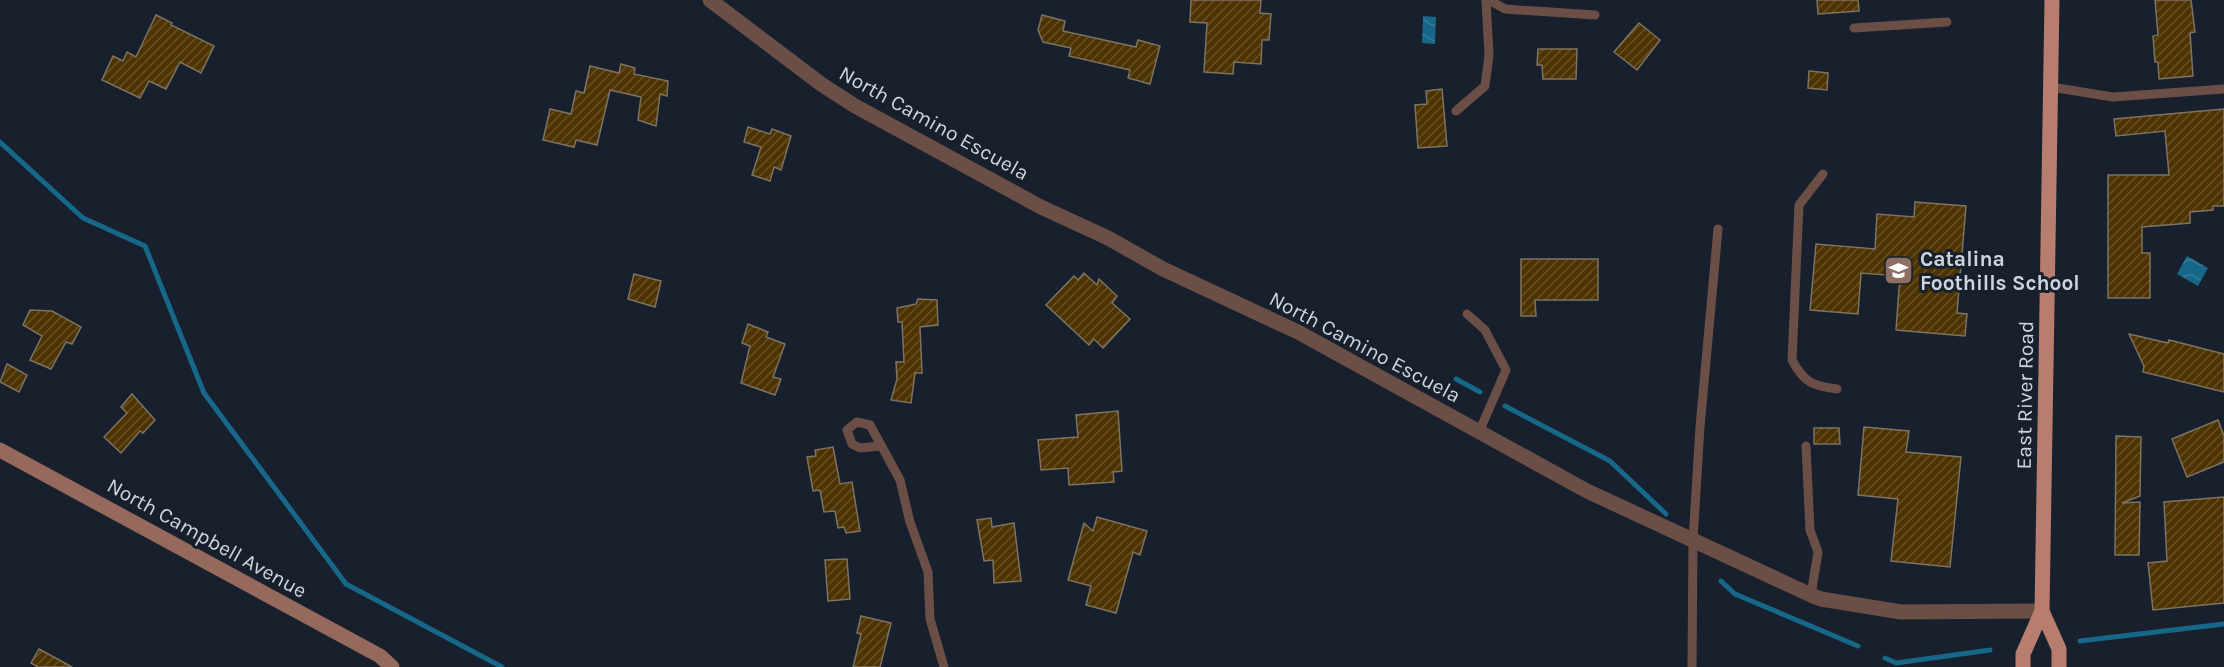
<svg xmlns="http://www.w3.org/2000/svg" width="2224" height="667" viewBox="0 0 2224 667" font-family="Karla,sans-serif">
	<defs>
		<pattern id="water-waves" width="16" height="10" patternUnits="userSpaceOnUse" patternTransform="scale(1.5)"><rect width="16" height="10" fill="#166788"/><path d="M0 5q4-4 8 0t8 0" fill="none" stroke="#377c98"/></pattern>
		<pattern id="building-hatch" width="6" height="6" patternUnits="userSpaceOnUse" patternTransform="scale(1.5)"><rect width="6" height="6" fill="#4d3300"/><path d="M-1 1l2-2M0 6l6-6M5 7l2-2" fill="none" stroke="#655025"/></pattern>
	</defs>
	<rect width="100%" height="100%" fill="#17202c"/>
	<g fill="url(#water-waves)">
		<path d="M 1423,16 L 1436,17 L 1435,44 L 1422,43 Z"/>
		<path d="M 2187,256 L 2208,268 L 2198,286 L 2177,274 Z"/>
	</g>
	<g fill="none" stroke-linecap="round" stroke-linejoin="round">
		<g stroke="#166788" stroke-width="5">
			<path d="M 0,142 L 83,218 L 145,246 L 204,393 L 346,584 L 502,667"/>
			<path d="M 1456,379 L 1480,392"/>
			<path d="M 1505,406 L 1610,461 L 1666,514"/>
			<path d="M 1721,581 L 1735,594 L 1858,646"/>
			<path d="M 2080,641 L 2224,624"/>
			<path d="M 1885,658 L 1896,663 L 1990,650"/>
		</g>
	</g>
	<g fill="url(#building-hatch)" stroke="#7e7362" stroke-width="1.5">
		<path d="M 1191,0 L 1261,0 L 1260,13 L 1271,14 L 1269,40 L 1262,40 L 1261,64 L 1234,62 L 1233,74 L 1204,72 L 1207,23 L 1190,22 Z"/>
		<path d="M 1817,0 L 1858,0 L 1859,11 L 1818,14 Z"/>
		<path d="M 2155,0 L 2191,0 L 2195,32 L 2190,33 L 2193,76 L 2159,79 L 2158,62 L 2155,62 L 2153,36 L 2158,35 Z"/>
		<path d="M 156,15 L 172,23 L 171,25 L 214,46 L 201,73 L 180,62 L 166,89 L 149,81 L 140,98 L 102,80 L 113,56 L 123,61 L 127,52 L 136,57 Z"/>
		<path d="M 1042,15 L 1065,21 L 1063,31 L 1136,47 L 1138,40 L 1160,46 L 1150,84 L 1128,78 L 1130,70 L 1069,56 L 1071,48 L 1043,42 L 1038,30 Z"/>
		<path d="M 1639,23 L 1660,40 L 1637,70 L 1614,52 Z"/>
		<path d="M 1538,49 L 1577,49 L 1576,79 L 1543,79 L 1542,65 L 1537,65 Z"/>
		<path d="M 621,64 L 635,68 L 634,74 L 668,81 L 667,96 L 660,94 L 656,126 L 638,120 L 641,97 L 610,90 L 597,145 L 576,140 L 574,147 L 543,140 L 550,109 L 571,114 L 576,91 L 584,93 L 590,66 L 619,73 Z"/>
		<path d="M 1809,71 L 1828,73 L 1827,90 L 1808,88 Z"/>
		<path d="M 1442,89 L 1447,146 L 1418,148 L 1415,105 L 1427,104 L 1426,91 Z"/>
		<path d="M 2224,109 L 2224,206 L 2213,206 L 2213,210 L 2190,212 L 2190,223 L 2142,227 L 2142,253 L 2150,253 L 2150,298 L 2108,298 L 2108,175 L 2169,175 L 2165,131 L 2116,136 L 2114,119 Z"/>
		<path d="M 748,127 L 770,134 L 772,129 L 791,136 L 781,170 L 774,167 L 770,181 L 752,175 L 761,147 L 744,142 Z"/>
		<path d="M 1915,202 L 1966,206 L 1957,313 L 1967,314 L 1965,336 L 1896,330 L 1900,276 L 1861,273 L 1858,314 L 1810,310 L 1816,244 L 1875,249 L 1877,214 L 1914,217 Z"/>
		<path d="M 1521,259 L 1598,259 L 1598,300 L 1535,300 L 1536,316 L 1521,316 Z"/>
		<path d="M 1084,273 L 1097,285 L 1099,279 L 1117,296 L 1112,303 L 1130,319 L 1103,348 L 1094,339 L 1089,345 L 1046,305 L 1074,276 L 1078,280 Z"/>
		<path d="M 634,274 L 661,281 L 655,307 L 628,299 Z"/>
		<path d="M 918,299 L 937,300 L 938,325 L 920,327 L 922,373 L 915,373 L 911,403 L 891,400 L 897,379 L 896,362 L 904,362 L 902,322 L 898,322 L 897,308 L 916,304 Z"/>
		<path d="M 30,310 L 52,311 L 81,327 L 72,344 L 66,342 L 51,369 L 30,360 L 42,336 L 23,325 Z"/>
		<path d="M 748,324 L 768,332 L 766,337 L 785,344 L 773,377 L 781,379 L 775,395 L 741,383 L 750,346 L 742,343 Z"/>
		<path d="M 2129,334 L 2168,343 L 2169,340 L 2224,354 L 2224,392 L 2143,372 L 2144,366 Z"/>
		<path d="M 7,364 L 27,375 L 19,392 L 0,382 Z"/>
		<path d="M 132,394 L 155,420 L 143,433 L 140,431 L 121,453 L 104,437 L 127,413 L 121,407 Z"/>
		<path d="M 1118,411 L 1122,471 L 1113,472 L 1114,482 L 1069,485 L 1068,468 L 1041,470 L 1038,440 L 1078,437 L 1076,415 Z"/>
		<path d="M 2218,420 L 2224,436 L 2224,462 L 2187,477 L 2172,439 Z"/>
		<path d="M 1864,427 L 1909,431 L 1906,452 L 1961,457 L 1950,567 L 1891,561 L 1898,499 L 1858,495 Z"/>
		<path d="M 1814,428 L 1839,428 L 1840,444 L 1814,444 Z"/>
		<path d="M 2116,436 L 2141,437 L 2140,496 L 2122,503 L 2140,502 L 2139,555 L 2115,555 Z"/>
		<path d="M 833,447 L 840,484 L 852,482 L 860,531 L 846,533 L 844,527 L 838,528 L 835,511 L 824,512 L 820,490 L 813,491 L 807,457 L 816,456 L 815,450 Z"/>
		<path d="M 2224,497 L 2224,603 L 2153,610 L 2148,563 L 2167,561 L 2164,502 Z"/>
		<path d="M 1097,517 L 1147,531 L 1140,555 L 1133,552 L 1116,613 L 1086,605 L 1091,586 L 1068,580 L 1084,523 L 1093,531 Z"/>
		<path d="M 991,518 L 992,527 L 1014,523 L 1021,581 L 994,583 L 993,560 L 984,561 L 977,520 Z"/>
		<path d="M 847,559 L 850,599 L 828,601 L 825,560 Z"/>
		<path d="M 861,616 L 891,623 L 880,667 L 853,667 L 861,634 L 857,633 Z"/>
		<path d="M 39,649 L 72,667 L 38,667 L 31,663 Z"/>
	</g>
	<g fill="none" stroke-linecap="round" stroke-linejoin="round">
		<g stroke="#6b4f47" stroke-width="9">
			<path d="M 1489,0 L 1505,9 L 1595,15"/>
			<path d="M 1854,28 L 1947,22"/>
			<path d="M 2051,87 L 2113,97 L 2224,89"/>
			<path d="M 1456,111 L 1485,86 L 1489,55 L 1486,0"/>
			<path d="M 1823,174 L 1799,205 L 1792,360 C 1804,382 1812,386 1837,389"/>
			<path d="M 1467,314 L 1485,330 L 1506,370 L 1479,432"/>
			<path d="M 880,446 L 860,448 L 852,444 L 847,430 L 857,422 L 870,425 L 900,480 L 910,522 L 928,572 L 930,619 L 944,667"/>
			<path d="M 1806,446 L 1810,530 L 1818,552 L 1811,595"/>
			<path d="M 1692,667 L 1693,540 L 1700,427 L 1718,229"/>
		</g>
		<path stroke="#6b4f47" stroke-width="15" d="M 710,0 L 821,84 L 855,106 L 1041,207 L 1108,238 L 1163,269 L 1298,332 L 1587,491 L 1811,595 L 1821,599 L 1901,612 L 2042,611"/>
		<path stroke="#96695d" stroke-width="15" d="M 0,450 L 380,656 L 392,667"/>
		<g stroke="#b77d6e" stroke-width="15">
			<path d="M 2042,611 L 2059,649 L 2059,667"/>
			<path d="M 2023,667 L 2023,654 L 2042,611 L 2052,0"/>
		</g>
	</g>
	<defs>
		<symbol id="school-square" viewBox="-11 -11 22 22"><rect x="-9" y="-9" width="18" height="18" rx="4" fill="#8d6e63" stroke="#17202c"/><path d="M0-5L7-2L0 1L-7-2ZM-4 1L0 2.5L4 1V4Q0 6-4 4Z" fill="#fff"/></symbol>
	</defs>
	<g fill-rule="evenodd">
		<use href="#school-square" x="1882" y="254" width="33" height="33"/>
	</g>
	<g text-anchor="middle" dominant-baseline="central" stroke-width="6" stroke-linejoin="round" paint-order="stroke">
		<g font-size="21" fill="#ced5de" stroke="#17202c">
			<text transform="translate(934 123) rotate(29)">North Camino Escuela</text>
			<text transform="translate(1365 347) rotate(28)">North Camino Escuela</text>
			<text transform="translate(2025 395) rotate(-89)">East River Road</text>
			<text transform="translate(207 538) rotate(29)">North Campbell Avenue</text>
		</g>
		<g font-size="21" font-weight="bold" fill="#ced5de" stroke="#17202c" text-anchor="start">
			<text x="1920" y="259">Catalina<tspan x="1920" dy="24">Foothills School</tspan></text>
		</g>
	</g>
</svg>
